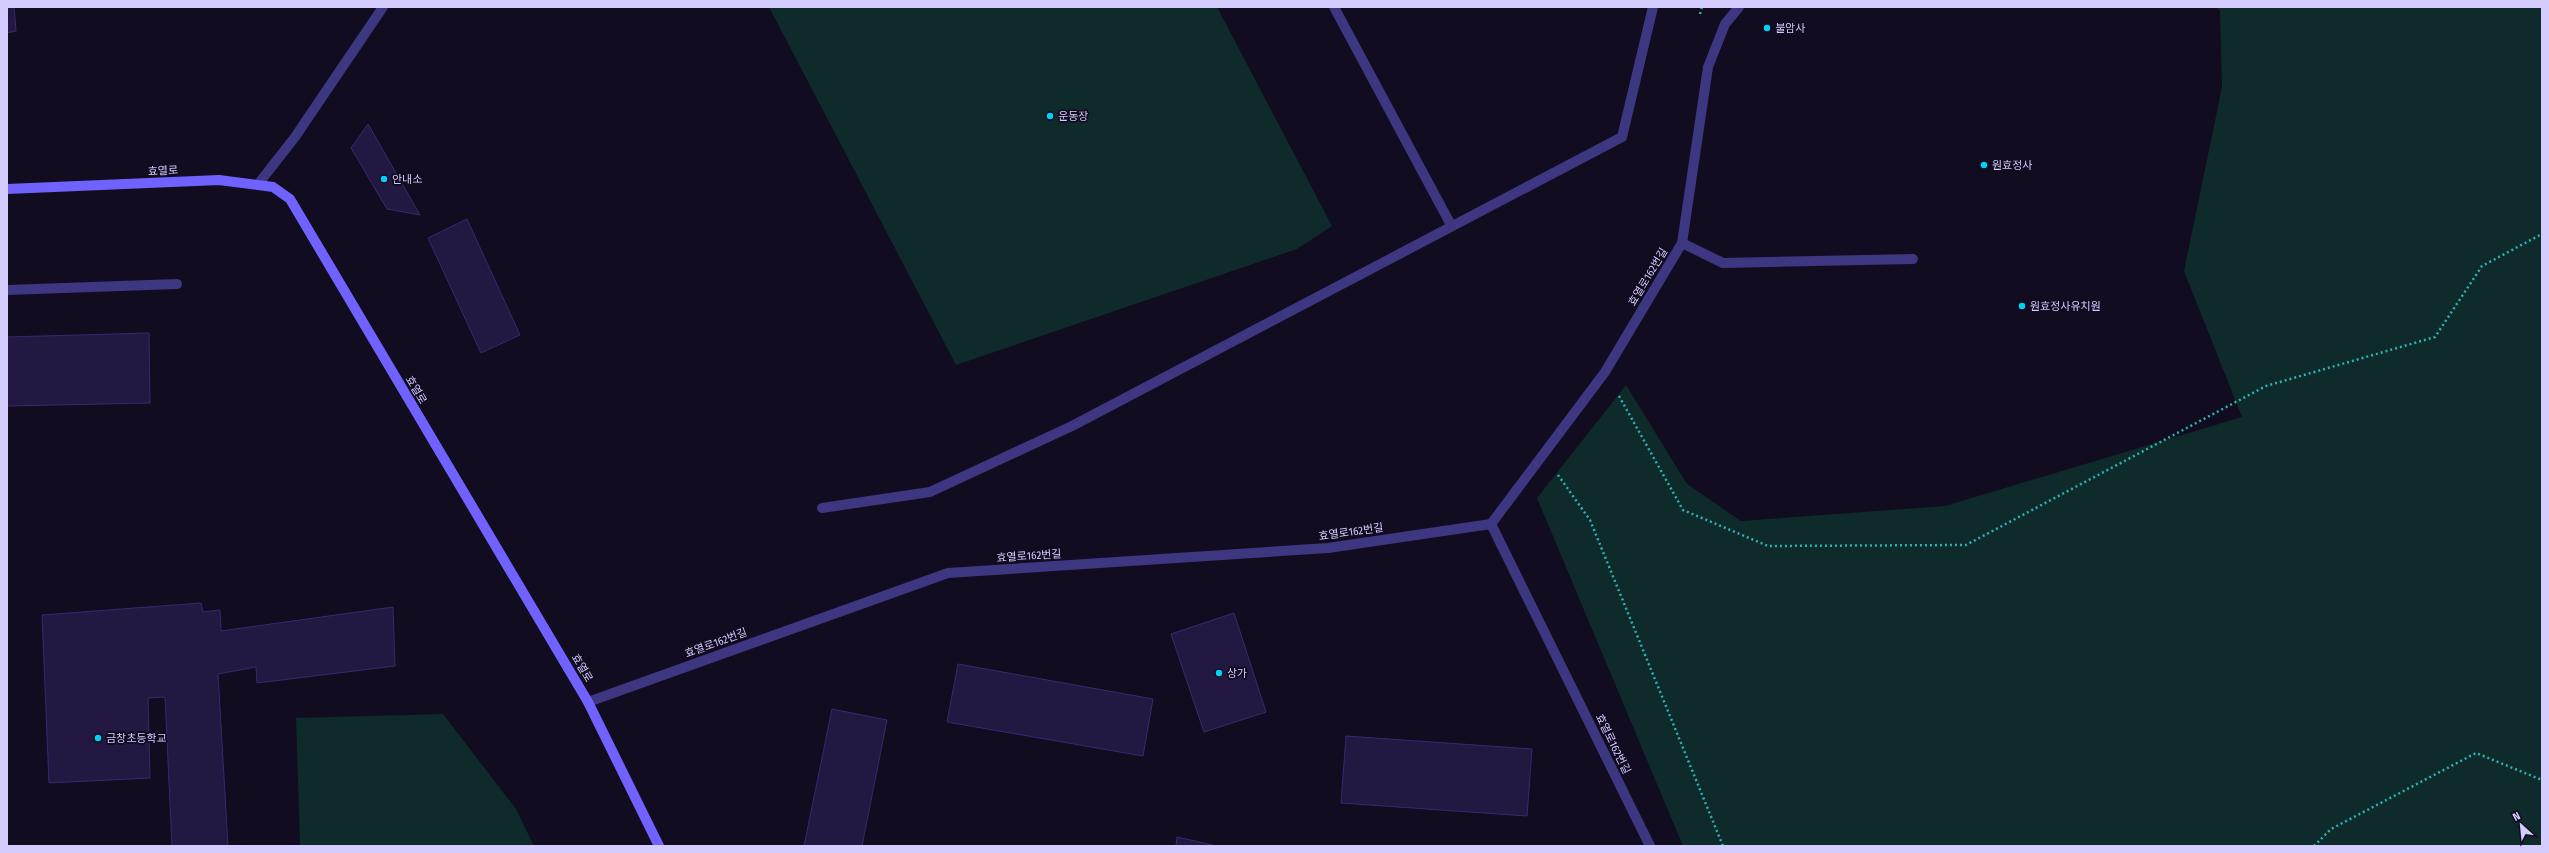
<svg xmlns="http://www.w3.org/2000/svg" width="2549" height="853" viewBox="0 0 2549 853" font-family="'Fira Sans Condensed','Noto Sans KR',sans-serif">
	<rect width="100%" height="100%" fill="#110c20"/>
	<g fill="#0f2a2a">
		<path d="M 769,7 L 1217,7 L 1332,226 L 1297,249 L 956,365 Z"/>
		<path d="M 2215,7 L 2542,7 L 2542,846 L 1683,846 L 1537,498 L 1626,385 L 1687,484 L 1741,521 L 1945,506 L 2242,417 L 2184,271 L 2222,87 L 2220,10 Z"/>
		<path d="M 443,714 L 516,809 L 534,846 L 300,846 L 296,718 Z"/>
	</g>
	<g fill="#221842" stroke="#3a296e">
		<path d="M 7,7 L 14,7 L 16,31 L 7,33 Z"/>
		<path d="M 368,124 L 420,215 L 387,209 L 351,148 Z"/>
		<path d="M 467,219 L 520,335 L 481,353 L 428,238 Z"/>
		<path d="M 149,333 L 150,403 L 7,406 L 7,337 Z"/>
		<path d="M 201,603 L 203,612 L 220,610 L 221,631 L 393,607 L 395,666 L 257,683 L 256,667 L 218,674 L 228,846 L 172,846 L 165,697 L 148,698 L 150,778 L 49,783 L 42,615 Z"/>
		<path d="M 1234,613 L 1266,712 L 1204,732 L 1171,634 Z"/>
		<path d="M 958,664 L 1153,699 L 1143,756 L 947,722 Z"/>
		<path d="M 832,709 L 887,720 L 862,846 L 804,846 Z"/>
		<path d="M 1346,736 L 1532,749 L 1527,816 L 1341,803 Z"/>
		<path d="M 1177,837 L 1217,846 L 1176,846 Z"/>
	</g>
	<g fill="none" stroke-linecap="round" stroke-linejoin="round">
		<g stroke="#2ab4b3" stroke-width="2.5" stroke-dasharray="2 3" stroke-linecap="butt">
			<path d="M 1700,14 L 1702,7"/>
			<path d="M 1619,396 L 1683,510 L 1768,546 L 1966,545 L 2266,386 L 2435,337 L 2482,266 L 2542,234"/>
			<path d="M 1558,475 L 1590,520 L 1723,846"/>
			<path d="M 2314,846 L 2331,829 L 2476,753 L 2542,780"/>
		</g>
		<g stroke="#3d3681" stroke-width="10">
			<path d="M 1334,7 L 1451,225"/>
			<path d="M 259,183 L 295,137 L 383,7"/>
			<path d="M 1682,243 L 1723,263 L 1913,259"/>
			<path d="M 7,290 L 177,284"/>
			<path d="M 822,508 L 930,492 L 1072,426 L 1622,137 L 1653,7"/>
			<path d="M 1491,524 L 1605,372 L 1682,243 L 1708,67 L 1725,24 L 1739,7"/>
		</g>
		<path stroke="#3d3681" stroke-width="10" d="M 588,702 L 948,573 L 1328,548 L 1491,524 L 1650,846"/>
		<path stroke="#6f62ff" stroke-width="10" d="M 7,189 L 219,180 L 273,187 L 290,199 L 588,702 L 659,846"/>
	</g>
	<g fill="#00d1f6" stroke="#110c20" stroke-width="1.5">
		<circle cx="1767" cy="28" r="4"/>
		<circle cx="1050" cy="116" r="4"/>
		<circle cx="1984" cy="165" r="4"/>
		<circle cx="384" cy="179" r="4"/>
		<circle cx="2022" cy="306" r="4"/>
		<circle cx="1219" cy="673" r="4"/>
		<circle cx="98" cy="738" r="4"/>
	</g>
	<g text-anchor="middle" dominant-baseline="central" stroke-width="3.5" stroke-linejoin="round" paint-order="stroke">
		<g font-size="11" fill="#d4cbff" stroke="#110c20" text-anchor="start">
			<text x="1775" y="28">불암사</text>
			<text x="1058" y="116">운동장</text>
			<text x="1992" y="165">원효정사</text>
			<text x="392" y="179">안내소</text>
			<text x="2030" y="306">원효정사유치원</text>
			<text x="1227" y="673">상가</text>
			<text x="106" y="738">금창초등학교</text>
		</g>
		<g font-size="11" fill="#d4cbff" stroke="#110c20">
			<text transform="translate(163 171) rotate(-3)">효열로</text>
			<text transform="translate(1648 277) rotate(-59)">효열로162번길</text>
			<text transform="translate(416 390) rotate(59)">효열로</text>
			<text transform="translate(1351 532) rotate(-8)">효열로162번길</text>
			<text transform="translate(1029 556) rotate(-4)">효열로162번길</text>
			<text transform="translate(716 643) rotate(-20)">효열로162번길</text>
			<text transform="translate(582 668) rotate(59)">효열로</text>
			<text transform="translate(1613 744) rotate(64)">효열로162번길</text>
		</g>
	</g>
	<rect width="2549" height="853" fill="none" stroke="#d4cbff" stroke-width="16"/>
	<g transform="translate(2521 825) rotate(333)" stroke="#110c20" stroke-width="3" paint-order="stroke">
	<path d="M0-3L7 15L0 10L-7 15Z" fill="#d4cbff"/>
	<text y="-6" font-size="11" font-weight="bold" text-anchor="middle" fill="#d4cbff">N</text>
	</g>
</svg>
